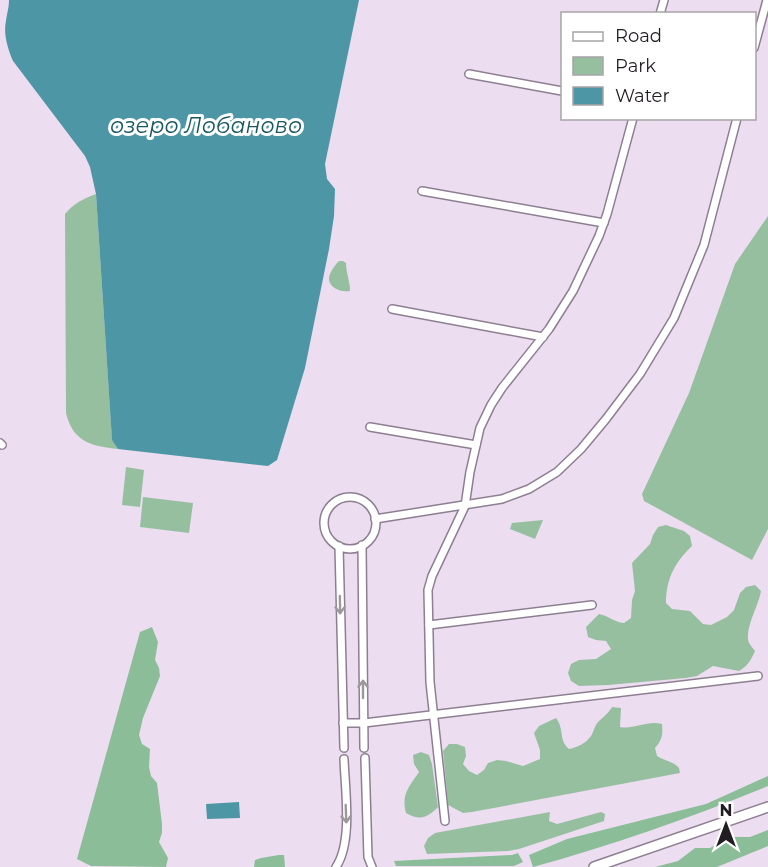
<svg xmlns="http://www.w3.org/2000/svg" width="768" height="867" viewBox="0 0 768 867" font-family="Montserrat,sans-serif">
	<rect width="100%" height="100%" fill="#edddf1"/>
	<g fill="#96bfa0">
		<path d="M 96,194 L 112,439 L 118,449 C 91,446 73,442 66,413 L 65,214 C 74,203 83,199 96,194 Z"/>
		<path d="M 768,216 L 768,529 L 752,560 L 644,501 L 642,494 L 689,393 L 735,264 Z"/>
		<path d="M 339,261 L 343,261 L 346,263 C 346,273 350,281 350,291 C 340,293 325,286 330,274 C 332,269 336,264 339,261 Z"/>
		<path d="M 126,467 L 144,470 L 140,507 L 122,505 Z"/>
		<path d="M 143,497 L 193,503 L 189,533 L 140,527 Z"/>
		<path d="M 543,520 L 535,539 L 510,529 L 512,523 Z"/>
		<path d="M 666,525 L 684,531 L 690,536 L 692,546 C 675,562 666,579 666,603 L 672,609 L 690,611 L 703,624 L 711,625 L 727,617 L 734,610 L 740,593 L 746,587 L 755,585 L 761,591 C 759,605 744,629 749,643 C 749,643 754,650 755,651 C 751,660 748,666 739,671 L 713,666 L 697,676 L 686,678 L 608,685 L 579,686 L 571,681 L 568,673 L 571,664 L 579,660 L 596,659 L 611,649 L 606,641 L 596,640 L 588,637 L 586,627 L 599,614 C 609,616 614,622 624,623 L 631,618 L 632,600 L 635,591 L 632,563 L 650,544 L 653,535 L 658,527 Z"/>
		<path d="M 612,707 L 621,708 L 620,727 C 634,730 647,720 662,724 C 663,735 662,740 655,748 L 657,756 C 665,761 673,761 679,768 L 680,773 L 472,812 L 463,813 L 448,805 L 443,751 L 449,744 L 457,744 L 465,747 L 466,756 L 463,764 L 469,771 L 477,775 L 484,770 L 488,763 L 497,760 L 506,761 L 523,766 L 540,759 L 540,750 L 534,733 L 539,726 L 556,718 C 565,730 558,739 569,749 C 578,747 585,744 591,736 C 594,731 594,727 598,722 C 603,717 608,714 612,707 Z"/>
		<path d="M 421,752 L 429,755 L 432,764 L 438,807 C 427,818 420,821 406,813 C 401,794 409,787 419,772 L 414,764 L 413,755 Z"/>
		<path d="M 550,812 L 549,821 L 557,824 L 601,812 L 605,814 L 604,821 L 519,849 L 508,851 L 427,854 L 424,846 L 428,838 L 435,833 Z"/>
	</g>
	<g fill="#8bbe98">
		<path d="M 152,627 L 158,642 L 155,660 L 159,668 L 160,676 L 143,718 L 139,735 L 142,744 L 150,749 L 149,767 L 151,776 L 157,783 L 162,824 L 162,833 L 159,842 L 168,858 L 166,867 L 91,866 L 77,859 L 140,632 Z"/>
		<path d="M 768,776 L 768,786 C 692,817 613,845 533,867 L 529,855 L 567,839 L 706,804 Z"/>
		<path d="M 768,830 L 768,846 L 717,867 L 655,867 L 678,861 L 695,848 L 710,848 L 729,837 L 750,837 Z"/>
		<path d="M 518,853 L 523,862 L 514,866 L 396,866 L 394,861 L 512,855 Z"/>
		<path d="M 279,855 L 284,855 L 285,867 L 254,867 L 255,860 L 261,858 Z"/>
	</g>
	<g fill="#4c96a5">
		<path d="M 9,0 L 359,0 L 325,164 L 327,179 L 335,189 L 334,216 L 329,249 L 305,368 L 277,460 L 268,466 L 118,449 L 112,440 L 96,194 L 90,167 L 85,156 L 13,61 C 8,49 3,34 6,21 C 7,13 9,8 9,0 Z"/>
		<path d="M 239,802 L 240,818 L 207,819 L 206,804 Z"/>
	</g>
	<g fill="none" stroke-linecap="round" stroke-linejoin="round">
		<defs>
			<g id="street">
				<path d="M 660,14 L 664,0"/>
				<path d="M 754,48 L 767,0"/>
				<path d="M 469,74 L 562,91"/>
				<path d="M 422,191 L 604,223"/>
				<path d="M 392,309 L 543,337"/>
				<path d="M 370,427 L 476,445"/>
				<path d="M 0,443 L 2,445"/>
				<circle cx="350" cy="523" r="26"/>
				<path d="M 375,519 L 502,499 L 529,489 L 557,472 L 581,449 L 606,419 L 640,374 L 674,318 L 704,245 L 737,118"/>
				<path d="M 362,545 L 364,748"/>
				<path d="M 339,546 L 344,748"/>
				<path d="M 429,625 L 592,605"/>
				<path d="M 343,723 L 364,723 L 758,676"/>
				<path d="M 365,758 L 368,857 L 372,867"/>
				<path d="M 445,821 L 430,682 L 428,590 L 432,576 L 465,506 L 470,472 L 480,428 L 491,405 L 502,388 L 549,329 L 573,291 L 599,236 L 607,214 L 633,118"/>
				<path d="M 336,867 C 353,842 345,789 344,759"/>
			</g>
			<path id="secondary" d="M 594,867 L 768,807"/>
		</defs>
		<use href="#street" stroke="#8d7f91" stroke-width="10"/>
		<use href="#secondary" stroke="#8d7f91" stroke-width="12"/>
		<use href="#street" stroke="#fff" stroke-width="7"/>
		<use href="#secondary" stroke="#fff" stroke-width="9"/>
	</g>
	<defs><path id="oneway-shaft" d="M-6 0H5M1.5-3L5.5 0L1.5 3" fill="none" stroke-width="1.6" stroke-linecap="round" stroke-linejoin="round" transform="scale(1.5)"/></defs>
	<g stroke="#9c999c">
		<use href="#oneway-shaft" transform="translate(340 605) rotate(89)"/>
		<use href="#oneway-shaft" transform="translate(363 689) rotate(-90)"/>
		<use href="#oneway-shaft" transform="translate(346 814) rotate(88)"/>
	</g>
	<g text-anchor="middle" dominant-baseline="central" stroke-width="6" stroke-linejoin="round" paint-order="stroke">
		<g font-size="22" font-style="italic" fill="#1a5864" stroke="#fff">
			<text x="206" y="125">озеро Лобаново</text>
		</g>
	</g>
	<rect x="561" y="12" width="195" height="108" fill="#ffffff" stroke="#a7a4a7" stroke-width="1.5"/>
	<rect x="573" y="32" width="30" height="9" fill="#ffffff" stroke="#a7a4a7" stroke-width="1.5"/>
	<text x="615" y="42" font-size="18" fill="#221c23">Road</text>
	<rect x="573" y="57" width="30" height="18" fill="#96bfa0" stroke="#a7a4a7" stroke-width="1.5"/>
	<text x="615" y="72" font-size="18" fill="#221c23">Park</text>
	<rect x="573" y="87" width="30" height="18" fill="#4c96a5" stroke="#a7a4a7" stroke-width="1.5"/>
	<text x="615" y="102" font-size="18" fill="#221c23">Water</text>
	<g transform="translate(726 825)" stroke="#ffffff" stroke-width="4.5" paint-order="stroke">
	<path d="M0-4.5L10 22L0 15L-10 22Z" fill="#221c23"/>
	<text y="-9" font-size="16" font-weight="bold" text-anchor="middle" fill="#221c23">N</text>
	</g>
</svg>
